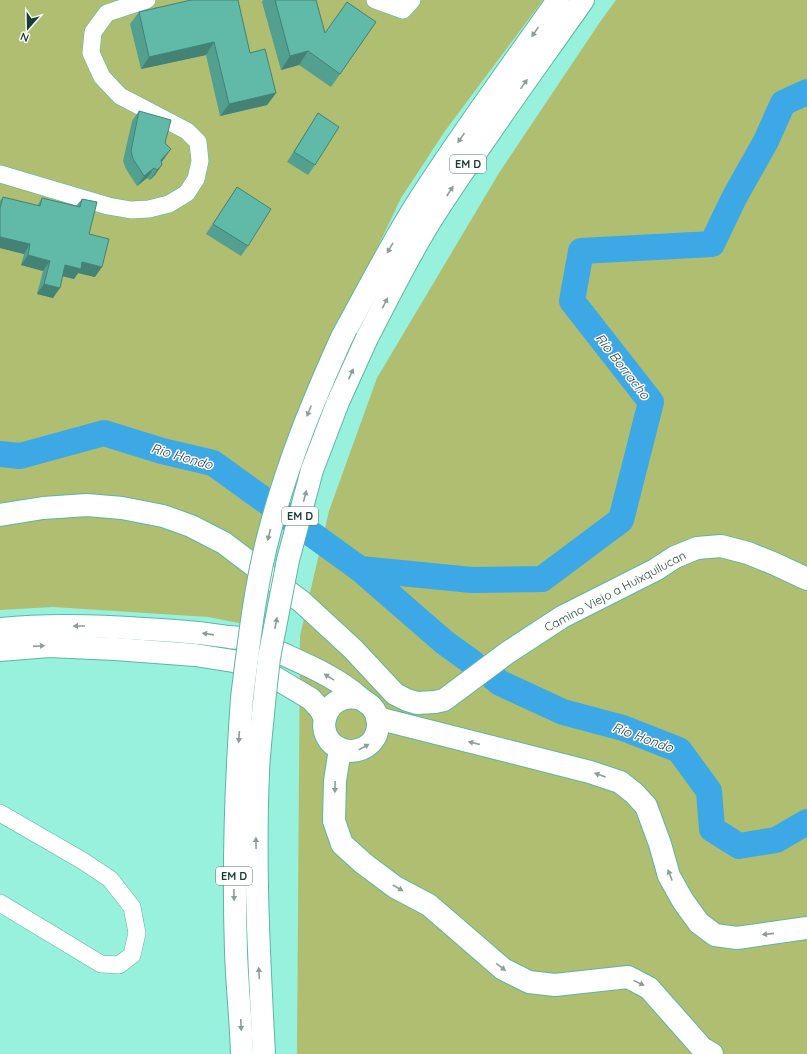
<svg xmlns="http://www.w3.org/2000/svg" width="807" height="1054" viewBox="0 0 807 1054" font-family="Quicksand,sans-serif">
	<rect width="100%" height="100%" fill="#97f1dd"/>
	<g fill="#afbe71">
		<path d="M 0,0 L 543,0 L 445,131 L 401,198 L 360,284 L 244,624 L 208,617 L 53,607 L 0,610 Z"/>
		<path d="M 616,0 L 807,0 L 807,1054 L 297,1054 L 300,636 L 329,511 L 377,378 L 499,173 L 600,22 Z"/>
	</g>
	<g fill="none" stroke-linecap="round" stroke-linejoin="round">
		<g stroke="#3ca8e5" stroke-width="26">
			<path d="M 0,454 L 20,456 L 104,433 L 162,451 L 213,463 L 360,569 L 444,642 L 473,663"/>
			<path d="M 360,569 L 472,580 L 542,579 L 621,520 L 651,402 L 572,301 L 581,251 L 712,244 L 734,198 L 766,141 L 783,103 L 807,92"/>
			<path d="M 494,678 L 500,683 L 563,712 L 623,728 L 679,750 L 709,791 L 712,829 L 739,846 L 776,840 L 807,822"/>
		</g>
		<defs>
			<g id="minor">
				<path d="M 375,0 L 403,10 L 412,0"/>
				<path d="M 0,174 L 108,206 L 131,210 L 149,209 L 169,204 L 187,193 L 196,179 L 200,161 L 198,142 L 187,131 L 120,96 L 102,77 L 91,53 L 93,32 L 107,13 L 147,0"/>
				<path d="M 0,813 L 83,861 L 110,879 L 132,907 L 137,933 L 132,955 L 119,965 L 101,964 L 0,903"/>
			</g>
			<g id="secondary">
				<path d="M 0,515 L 43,508 L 87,505 L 122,508 L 163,516 L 191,526 L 224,543 L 302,602 L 353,649 L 395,694 L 407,700 L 417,703 L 435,702 L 444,700 L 507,653 L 562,617 L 655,570 L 675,557 L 697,548 L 721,546 L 748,553 L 775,564 L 807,579"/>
				<path d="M 0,629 C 58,623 117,627 175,631 C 193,632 211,634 229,637 C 237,638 246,638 253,640 C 263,644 273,650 283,654 C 309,666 337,678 359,697 C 363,701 367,702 371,706 C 379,714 380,727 375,737 C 369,748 356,753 344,750 C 309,740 324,688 361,699"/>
				<path d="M 0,650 L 49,646 L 115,649 L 195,655 L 233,661 L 259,668 L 311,699 L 320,709 L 325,718"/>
				<path d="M 377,718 L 590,772 L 620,782 L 634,793 L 646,806 L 660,844 L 669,876 L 683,901 L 699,923 L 715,935 L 737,938 L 807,928"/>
				<path d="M 340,749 L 335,781 L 334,821 L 342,844 L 363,863 L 395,887 L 429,905 L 503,969 L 529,982 L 555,985 L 628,977 L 649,988 L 702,1048 L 712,1054"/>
			</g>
			<g id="motorway">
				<path d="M 342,337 C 367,292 390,246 418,202 C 462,133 511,67 558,0"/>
				<path d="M 367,338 C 389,296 409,254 434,215 C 481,142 533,71 583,0"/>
				<path d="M 242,698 C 236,782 233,866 236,951 C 237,985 241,1020 242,1054"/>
				<path d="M 264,1054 C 259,960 254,866 258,772 C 259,749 262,726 264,703"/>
			</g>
		</defs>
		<use href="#minor" stroke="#5cb6a3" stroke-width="18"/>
		<use href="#secondary" stroke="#5cb6a3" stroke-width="24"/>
		<use href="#motorway" stroke="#5cb6a3" stroke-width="24"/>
		<use href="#minor" stroke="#fff" stroke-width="17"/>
		<use href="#secondary" stroke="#fff" stroke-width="22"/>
		<use href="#motorway" stroke="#fff" stroke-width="22"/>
		<defs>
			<g id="motorway-bridge">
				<path d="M 242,698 C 249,642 255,585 270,530 C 288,462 313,401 342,337"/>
				<path d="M 264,703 L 269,658 L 288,560 L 312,470 L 338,402 L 367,338"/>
			</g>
		</defs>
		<use href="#motorway-bridge" stroke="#5cb6a3" stroke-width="24" stroke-linecap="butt"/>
		<use href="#motorway-bridge" stroke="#fff" stroke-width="22"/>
	</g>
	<g fill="#53a090">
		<path d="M 263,0 L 316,0 L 325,33 L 376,22 L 331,87 L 299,65 L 281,70 L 262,2 Z"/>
		<path d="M 139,12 L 250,53 L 276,93 L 267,105 L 220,116 L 206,55 L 141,69 L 130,24 Z"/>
		<path d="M 139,111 L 164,159 L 161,162 L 155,175 L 150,180 L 147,178 L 137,186 L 126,169 L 123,161 L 132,121 Z"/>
		<path d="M 318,113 L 315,165 L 308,175 L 287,162 Z"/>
		<path d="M 237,187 L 248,246 L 241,256 L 206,234 Z"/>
		<path d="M 3,197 L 37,206 L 42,198 L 76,206 L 82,199 L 89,234 L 95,277 L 78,273 L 74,279 L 62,276 L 53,298 L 37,294 L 43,271 L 21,265 L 24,254 L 0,248 L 0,201 Z"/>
	</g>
	<g fill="#438275">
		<path d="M 214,42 L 206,55 L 141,69 L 149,57 Z"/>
		<path d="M 308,51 L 299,65 L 281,70 L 290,56 Z"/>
		<path d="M 276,93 L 267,105 L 220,116 L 229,104 Z"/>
		<path d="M 171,149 L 164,159 L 156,169 L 161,160 Z"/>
		<path d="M 162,165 L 155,175 L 150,180 L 157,170 Z"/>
		<path d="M 154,168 L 147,178 L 137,186 L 144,176 Z"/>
		<path d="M 0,237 L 30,244 L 24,254 L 0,248 Z"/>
		<path d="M 28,255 L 50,261 L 43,271 L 21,265 Z"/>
		<path d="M 82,262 L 102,267 L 95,277 L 78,273 L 74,279 L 58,275 L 65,265 Z"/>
		<path d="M 44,284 L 60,288 L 53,298 L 37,294 Z"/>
	</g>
	<g fill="#60baa7" stroke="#438275">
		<path d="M 191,0 L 238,0 L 250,53 L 265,49 L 276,93 L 229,104 L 214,42 L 149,57 L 139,12 Z"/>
		<path d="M 275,0 L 316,0 L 325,33 L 347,2 L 376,22 L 340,74 L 308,51 L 290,56 Z"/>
		<path d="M 139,111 L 171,120 L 165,143 L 171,149 L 161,160 L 162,165 L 157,170 L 154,168 L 144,176 L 133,159 L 131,151 Z"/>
		<path d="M 318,113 L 339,127 L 315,165 L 294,152 Z"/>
		<path d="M 237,187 L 271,209 L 248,246 L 213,224 Z"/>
		<path d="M 3,197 L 40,206 L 42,198 L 80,207 L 82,199 L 97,202 L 89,234 L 109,239 L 102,267 L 82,262 L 81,269 L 65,265 L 60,288 L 44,284 L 50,261 L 28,255 L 30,244 L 0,237 L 0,208 Z"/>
	</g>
	<defs><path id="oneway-solid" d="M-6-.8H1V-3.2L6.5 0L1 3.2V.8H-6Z"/></defs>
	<g fill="#8b9e9a">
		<use href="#oneway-solid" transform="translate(535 32) rotate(125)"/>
		<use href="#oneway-solid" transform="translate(524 84) rotate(-55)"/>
		<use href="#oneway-solid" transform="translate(461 138) rotate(125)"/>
		<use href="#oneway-solid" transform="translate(450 191) rotate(-57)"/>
		<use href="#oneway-solid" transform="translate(390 248) rotate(120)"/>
		<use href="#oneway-solid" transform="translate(385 303) rotate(-63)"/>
		<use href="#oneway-solid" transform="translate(351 374) rotate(-66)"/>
		<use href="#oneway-solid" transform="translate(309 411) rotate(112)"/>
		<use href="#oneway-solid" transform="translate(305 496) rotate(-75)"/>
		<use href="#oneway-solid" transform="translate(269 535) rotate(104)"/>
		<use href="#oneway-solid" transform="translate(276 623) rotate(-79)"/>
		<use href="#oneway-solid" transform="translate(79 626) rotate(-180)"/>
		<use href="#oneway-solid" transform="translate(208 634) rotate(-172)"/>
		<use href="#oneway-solid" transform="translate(39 646) rotate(-4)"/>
		<use href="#oneway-solid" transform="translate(329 677) rotate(-148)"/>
		<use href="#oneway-solid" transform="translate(239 737) rotate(94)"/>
		<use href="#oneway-solid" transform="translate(474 743) rotate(-166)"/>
		<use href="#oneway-solid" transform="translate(364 747) rotate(-29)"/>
		<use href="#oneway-solid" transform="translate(600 775) rotate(-160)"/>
		<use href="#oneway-solid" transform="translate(335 787) rotate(91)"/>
		<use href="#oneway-solid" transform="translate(256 843) rotate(-91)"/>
		<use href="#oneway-solid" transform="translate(670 875) rotate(-111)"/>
		<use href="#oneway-solid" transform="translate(398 888) rotate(30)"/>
		<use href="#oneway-solid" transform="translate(234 895) rotate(89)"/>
		<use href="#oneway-solid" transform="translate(768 934) rotate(174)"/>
		<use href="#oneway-solid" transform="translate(501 967) rotate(37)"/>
		<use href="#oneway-solid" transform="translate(259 973) rotate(-93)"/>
		<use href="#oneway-solid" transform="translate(639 983) rotate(26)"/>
		<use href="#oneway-solid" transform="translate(241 1025) rotate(87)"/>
	</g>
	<g text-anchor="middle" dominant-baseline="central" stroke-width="3" stroke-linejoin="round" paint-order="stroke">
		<g fill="#fefefe" stroke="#5c7872" stroke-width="1">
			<rect x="450" y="155" width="36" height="18" rx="3"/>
			<rect x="282" y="507" width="36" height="18" rx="3"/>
			<rect x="216" y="867" width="36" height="18" rx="3"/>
		</g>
		<g font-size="11" font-weight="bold" fill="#173e36">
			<text x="468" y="164">EM D</text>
			<text x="300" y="516">EM D</text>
			<text x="234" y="876">EM D</text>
		</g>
		<g font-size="12" fill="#173e36" stroke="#fefefe">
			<text transform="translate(615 591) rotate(-28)">Camino Viejo a Huixquilucan</text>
		</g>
		<g font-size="13" font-style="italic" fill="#1c3342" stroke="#fefefe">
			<text transform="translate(623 366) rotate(52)">Río Borracho</text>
			<text transform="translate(182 456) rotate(16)">Rio Hondo</text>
			<text transform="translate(643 737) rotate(20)">Río Hondo</text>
		</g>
	</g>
	<g transform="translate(28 28) rotate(200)" stroke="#fefefe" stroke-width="3" paint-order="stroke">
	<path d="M0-3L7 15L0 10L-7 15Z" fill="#173e36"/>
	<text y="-6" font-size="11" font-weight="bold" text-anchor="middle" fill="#173e36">N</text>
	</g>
</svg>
